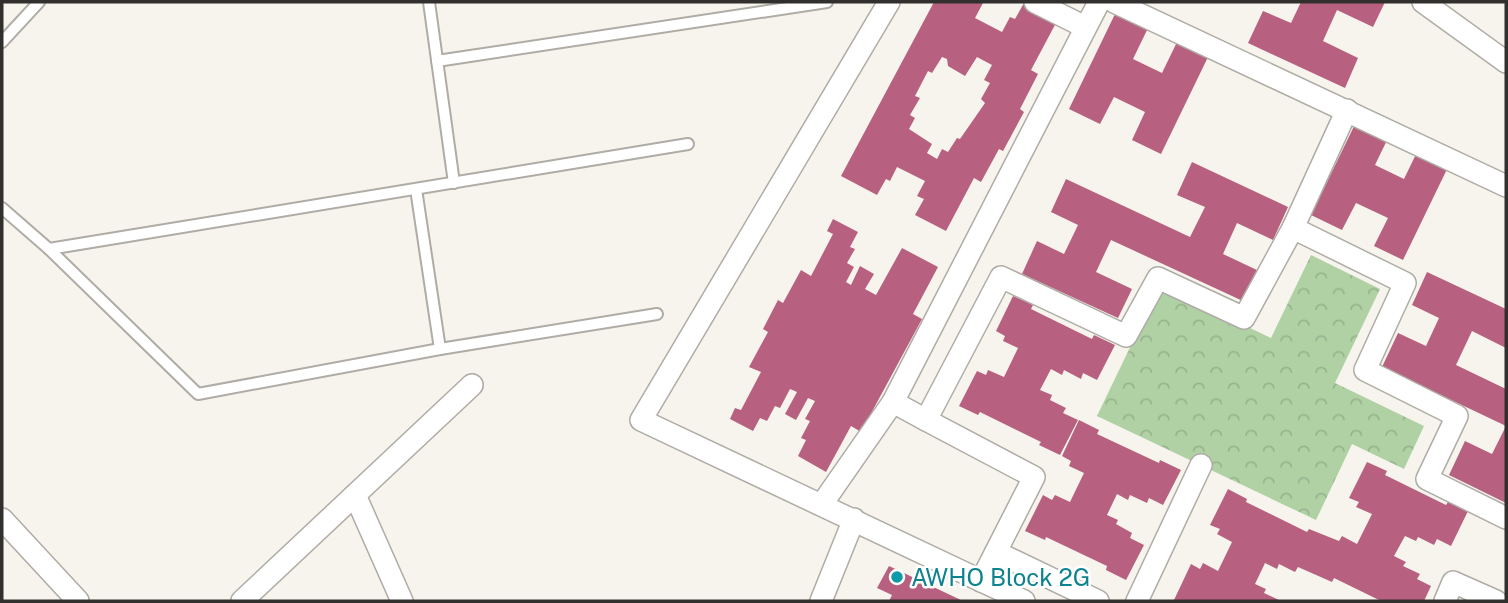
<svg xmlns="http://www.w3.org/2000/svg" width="1508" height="603" viewBox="0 0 1508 603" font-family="'Public Sans',sans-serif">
	<defs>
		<pattern id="forest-crowns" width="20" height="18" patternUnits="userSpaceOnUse" patternTransform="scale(1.75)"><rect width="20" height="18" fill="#afd1a4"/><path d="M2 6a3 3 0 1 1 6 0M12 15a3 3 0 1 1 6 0" fill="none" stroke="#97b48e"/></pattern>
	</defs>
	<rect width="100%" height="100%" fill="#f7f4ed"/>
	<path fill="url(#forest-crowns)" d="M 1311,255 L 1380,289 L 1335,383 L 1424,426 L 1404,469 L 1352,444 L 1316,520 L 1097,416 L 1160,285 L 1271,338 Z"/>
	<g fill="#b8607f" fill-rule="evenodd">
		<path d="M 934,2 L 981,2 L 983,3 L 975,18 L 1002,32 L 1010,17 L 1015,19 L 1024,3 L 1057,21 L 1031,70 L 1038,74 L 1020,109 L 1024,112 L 1003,151 L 999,149 L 981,182 L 974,178 L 946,231 L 915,215 L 924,199 L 917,196 L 925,181 L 897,167 L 890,181 L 886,179 L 877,195 L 841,176 ZM 942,57 L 947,59 L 948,66 L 965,76 L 977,57 L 992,65 L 984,80 L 990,83 L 981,99 L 985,103 L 960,139 L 957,138 L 948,152 L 942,149 L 937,159 L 927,153 L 932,144 L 909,129 L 915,118 L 910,115 L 920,98 L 915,96 L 928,71 L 932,73 Z"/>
		<path d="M 1301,2 L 1385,2 L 1373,27 L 1337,10 L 1323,41 L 1358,58 L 1345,88 L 1248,43 L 1263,11 L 1291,23 Z"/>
		<path d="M 1116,12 L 1148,28 L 1133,59 L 1162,73 L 1177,42 L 1208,57 L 1161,154 L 1132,140 L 1145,112 L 1114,97 L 1100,124 L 1069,109 Z"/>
		<path d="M 1358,118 L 1390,134 L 1375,165 L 1404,179 L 1419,148 L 1450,163 L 1403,260 L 1374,246 L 1388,218 L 1356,203 L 1342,230 L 1311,215 Z"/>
		<path d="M 1192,162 L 1288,207 L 1273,240 L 1237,223 L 1223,254 L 1259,271 L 1245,302 L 1111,240 L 1096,272 L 1132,289 L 1118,318 L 1022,274 L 1037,241 L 1064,254 L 1078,225 L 1051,212 L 1066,179 L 1190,237 L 1205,207 L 1177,195 Z"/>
		<path d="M 833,219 L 858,232 L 850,247 L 855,249 L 847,263 L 854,267 L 846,282 L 851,285 L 860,266 L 874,274 L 865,289 L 876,295 L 902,248 L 938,267 L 913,314 L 922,319 L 861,432 L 851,426 L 826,472 L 798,456 L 806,440 L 801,438 L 810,421 L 805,419 L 815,401 L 808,398 L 796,420 L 785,414 L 797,392 L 790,389 L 780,408 L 775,406 L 767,421 L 760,418 L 753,431 L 730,419 L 735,408 L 741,410 L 761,372 L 749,367 L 768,332 L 763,329 L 778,300 L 783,303 L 801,270 L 811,276 L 833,234 L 827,231 Z"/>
		<path d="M 1427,272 L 1506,309 L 1506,348 L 1472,331 L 1456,365 L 1506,389 L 1506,426 L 1382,367 L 1398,333 L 1426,346 L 1439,318 L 1412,305 Z"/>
		<path d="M 1013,296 L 1033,305 L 1031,309 L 1092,339 L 1094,335 L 1115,345 L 1097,380 L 1083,373 L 1081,379 L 1064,370 L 1062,375 L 1051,369 L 1040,390 L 1052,395 L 1050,400 L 1066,408 L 1063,413 L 1078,420 L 1060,455 L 1039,445 L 1041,442 L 980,412 L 978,415 L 959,406 L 977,371 L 986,375 L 988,370 L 1004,377 L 1018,348 L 1003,341 L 1005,336 L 996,331 Z"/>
		<path d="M 1079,420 L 1099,430 L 1097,434 L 1159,463 L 1160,460 L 1181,470 L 1163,505 L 1149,498 L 1147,503 L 1130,495 L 1128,500 L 1117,494 L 1107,515 L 1118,520 L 1116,524 L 1132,533 L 1130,538 L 1144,545 L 1126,580 L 1106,570 L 1107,566 L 1046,537 L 1045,540 L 1025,531 L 1043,495 L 1052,500 L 1055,495 L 1070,502 L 1084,473 L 1069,466 L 1071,461 L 1062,456 Z"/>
		<path d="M 1506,426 L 1506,503 L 1449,475 L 1465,441 L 1492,454 Z"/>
		<path d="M 1367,462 L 1387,471 L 1385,475 L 1446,505 L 1448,502 L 1468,511 L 1451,546 L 1437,539 L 1434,545 L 1418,537 L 1416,541 L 1405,536 L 1394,556 L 1406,562 L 1403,566 L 1420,574 L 1417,579 L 1431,586 L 1424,601 L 1381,601 L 1334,578 L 1332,582 L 1298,567 L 1295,572 L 1279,564 L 1277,569 L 1265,563 L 1255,584 L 1266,589 L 1264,593 L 1281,601 L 1174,600 L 1191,564 L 1200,569 L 1203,563 L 1218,571 L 1232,542 L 1217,534 L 1220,529 L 1210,525 L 1228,489 L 1247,499 L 1246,502 L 1307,532 L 1309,529 L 1339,541 L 1342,536 L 1357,544 L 1372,514 L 1356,507 L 1359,502 L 1349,498 Z"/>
		<path d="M 889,566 L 963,601 L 889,601 L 892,595 L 877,588 Z"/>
	</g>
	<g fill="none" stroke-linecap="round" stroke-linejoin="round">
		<defs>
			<g id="lane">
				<path d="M 429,2 L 454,183"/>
				<path d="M 2,42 L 39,2"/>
				<path d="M 437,61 L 827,2"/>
				<path d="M 416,189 L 440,349"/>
				<path d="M 2,208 L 49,249 L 198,394 L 440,349 L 657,314"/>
				<path d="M 49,249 L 688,144"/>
			</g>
			<g id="street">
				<path d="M 889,2 L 641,420 L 1024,601"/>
				<path d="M 1035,2 L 1085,27"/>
				<path d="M 1114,2 L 1506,186"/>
				<path d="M 1423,2 L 1506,62"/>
				<path d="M 1347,110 L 1293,228 L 1405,283 L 1365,370 L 1457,416 L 1427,479 L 1506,518"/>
				<path d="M 893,402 L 926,420 L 1001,277 L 1126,336 L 1158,278 L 1244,318 L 1293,228"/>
				<path d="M 926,420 L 1034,477 L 981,581"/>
				<path d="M 355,495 L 402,601"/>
				<path d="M 822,504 L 893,402 L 1099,2"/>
				<path d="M 2,519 L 78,601"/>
				<path d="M 996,552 L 1098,601"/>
				<path d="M 242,601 L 472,385"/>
				<path d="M 821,601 L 854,519"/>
				<path d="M 1137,601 L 1201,465"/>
				<path d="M 1445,601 L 1453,582 L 1496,601"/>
			</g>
		</defs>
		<use href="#lane" stroke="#afaca6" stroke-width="14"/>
		<use href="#street" stroke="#afaca6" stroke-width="24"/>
		<use href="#lane" stroke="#fff" stroke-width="10"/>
		<use href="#street" stroke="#fff" stroke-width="21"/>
	</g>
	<circle fill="#0f9aa8" stroke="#fff" stroke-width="2.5" cx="897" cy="577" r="7"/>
	<g text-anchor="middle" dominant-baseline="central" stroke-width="5" stroke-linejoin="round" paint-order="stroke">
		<g font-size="24" fill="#0d838f" stroke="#fff" text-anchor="start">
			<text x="911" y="577">AWHO Block 2G</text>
		</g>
	</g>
	<rect width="1508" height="603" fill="none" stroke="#32302e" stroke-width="7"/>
</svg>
